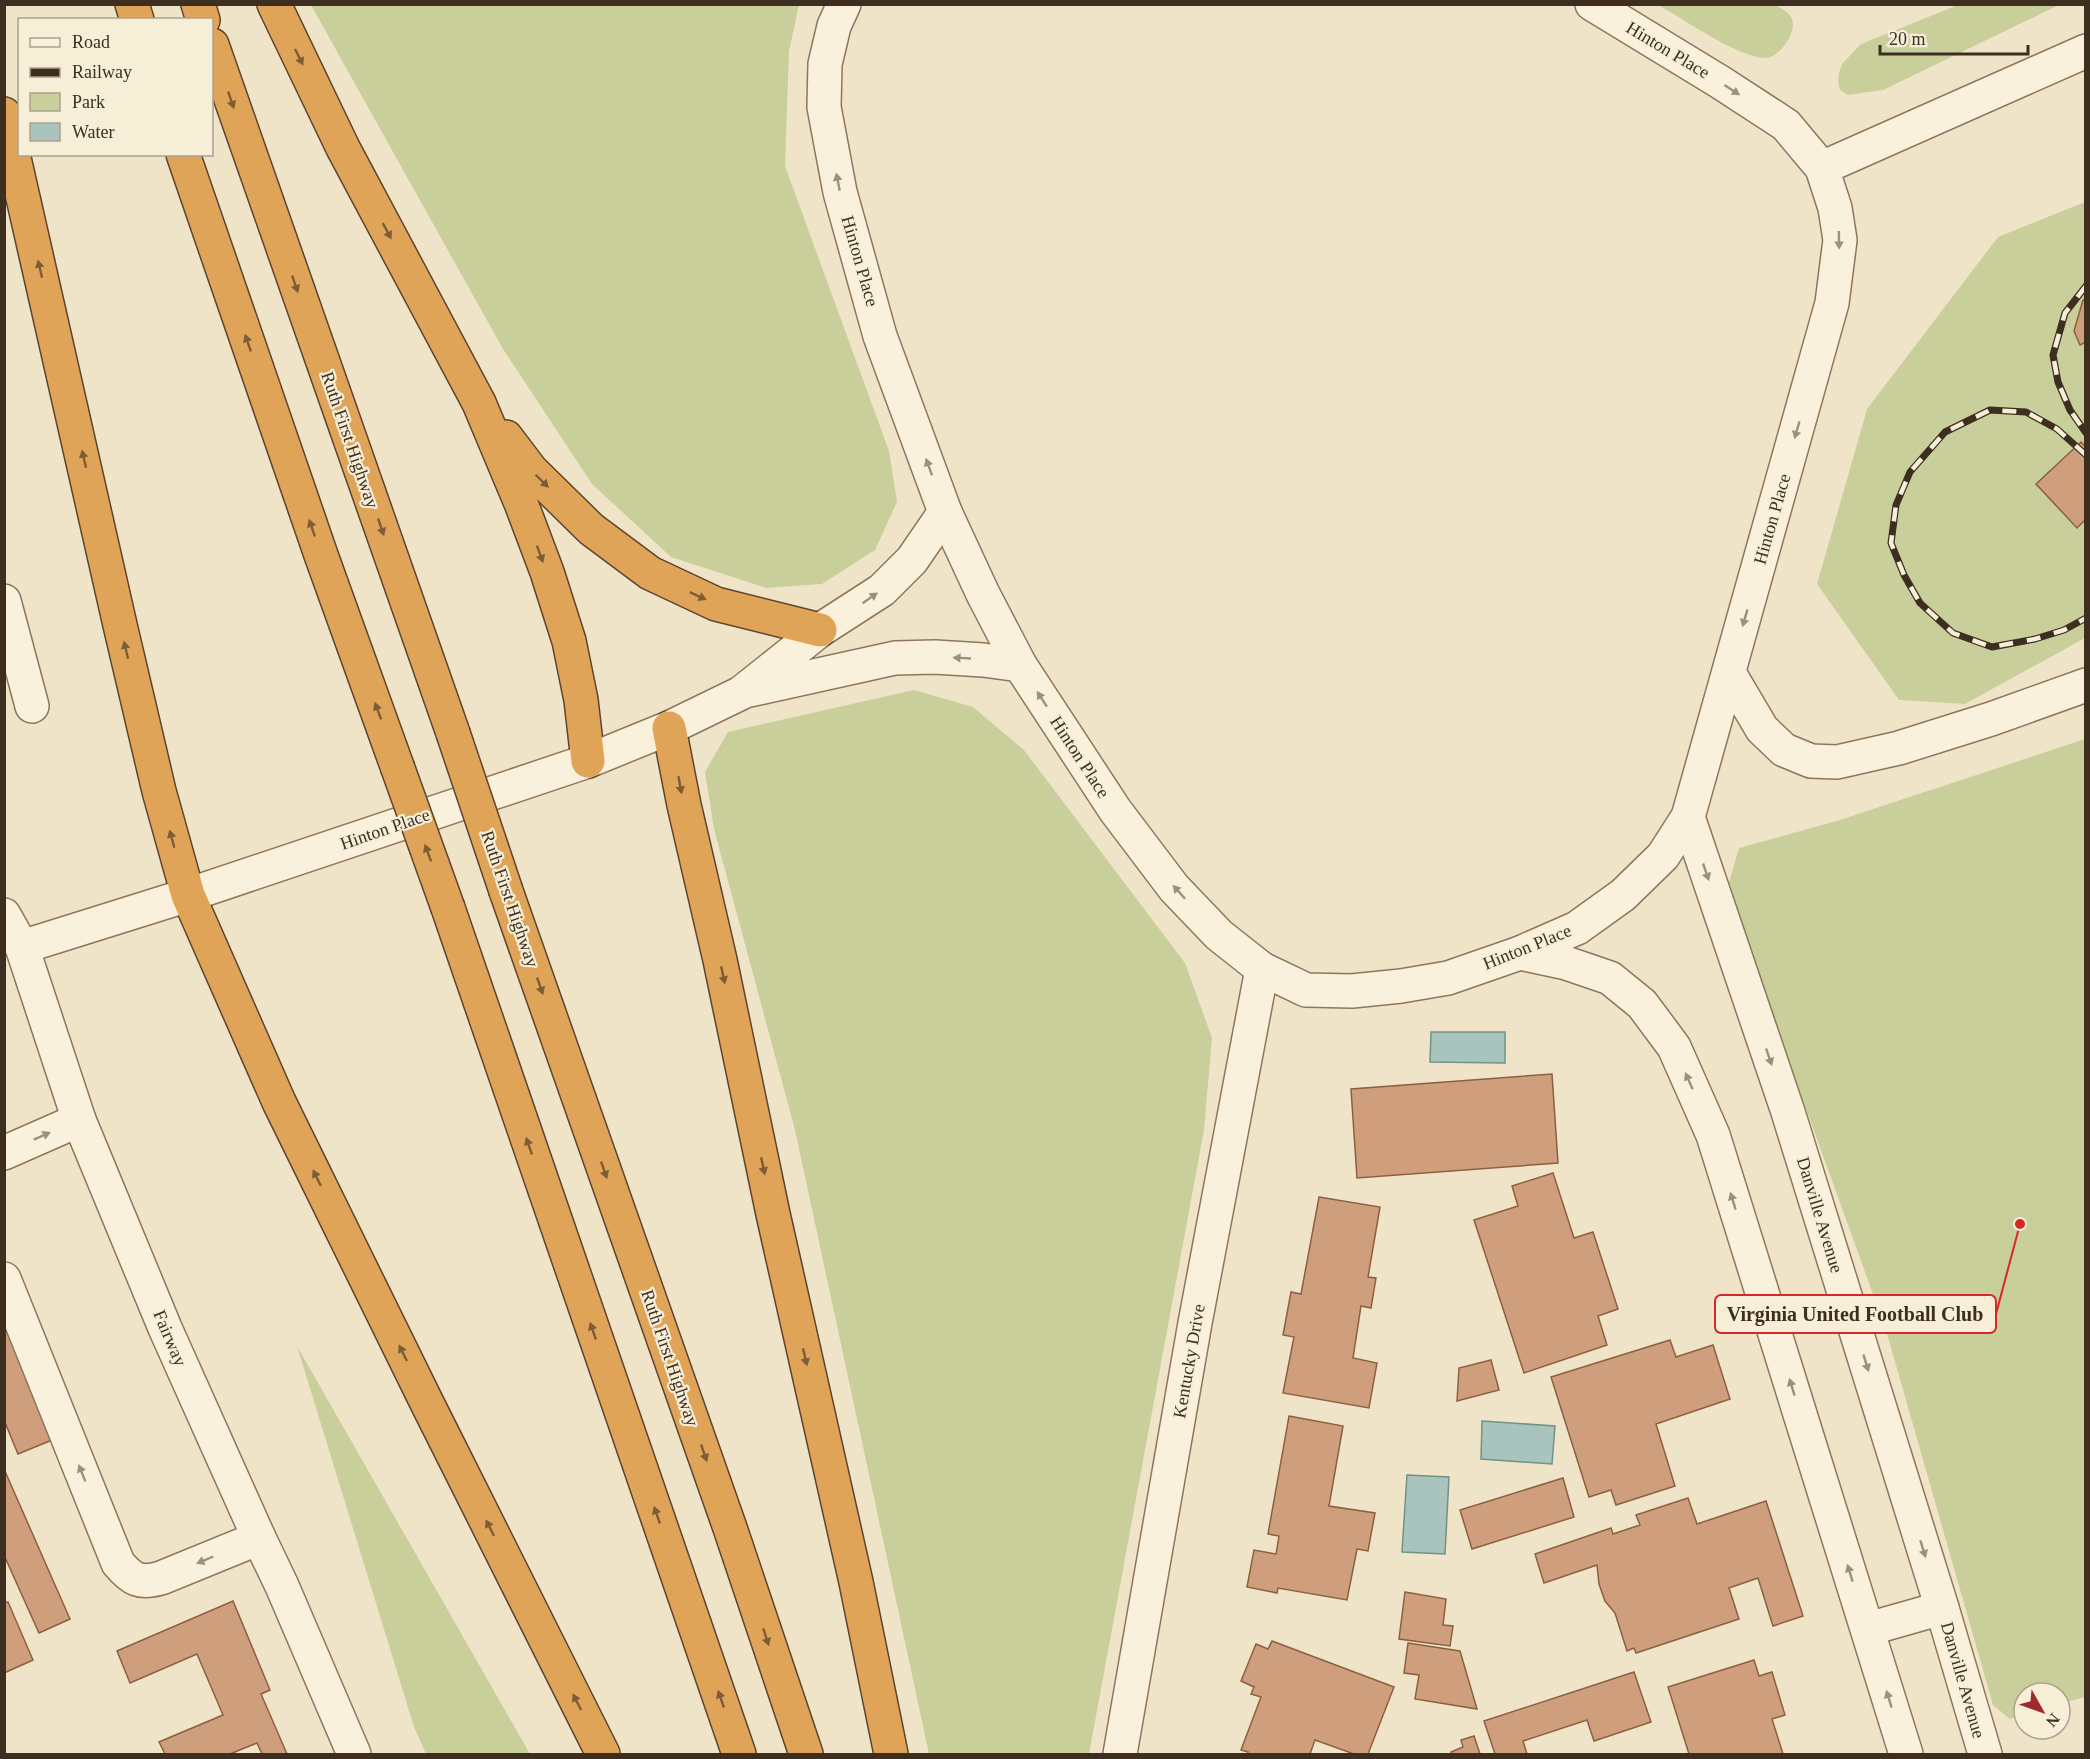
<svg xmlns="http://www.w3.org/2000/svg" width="2090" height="1759" viewBox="0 0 2090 1759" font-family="'Times New Roman',serif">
	<rect width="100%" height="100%" fill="#f0e4c8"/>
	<g fill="#c9cf9b">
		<path d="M 311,5 L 799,5 L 789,51 L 785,166 L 889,451 L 897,502 L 875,550 L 822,584 L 766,588 L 671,557 L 592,484 L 503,349 Z"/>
		<path d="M 1658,5 L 1775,5 C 1781,8 1789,12 1792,19 C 1797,32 1780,57 1766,58 C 1738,58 1684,19 1658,5 Z"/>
		<path d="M 1958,5 L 2059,5 L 1883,90 L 1848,95 L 1840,90 L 1838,81 L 1839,73 L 1842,64 L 1861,44 Z"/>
		<path d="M 2085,202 L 2085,638 L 1965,704 L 1899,700 L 1817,584 L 1867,409 L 1998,237 Z"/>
		<path d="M 914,690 L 973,707 L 1024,750 L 1185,963 L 1212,1038 L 1204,1130 L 1089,1754 L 929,1754 L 795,1130 L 714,829 L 705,772 L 728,732 Z"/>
		<path d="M 2085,739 L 2085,1697 L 2060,1704 L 2060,1693 L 2024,1693 L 2024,1715 L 2010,1719 L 1993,1705 L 1886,1330 L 1727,890 L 1739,848 L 1840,820 Z"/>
		<path d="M 297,1346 L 530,1754 L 426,1754 L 414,1727 Z"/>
	</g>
	<g fill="#a9c4bc" stroke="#6f938a" stroke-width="1.5">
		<path d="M 1431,1032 L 1505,1032 L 1505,1063 L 1430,1062 Z"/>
		<path d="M 1482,1421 L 1555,1426 L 1552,1464 L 1481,1459 Z"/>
		<path d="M 1407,1475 L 1449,1477 L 1445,1554 L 1402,1552 Z"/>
	</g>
	<g fill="#cf9f7d" stroke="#8d5f41" stroke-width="1.5">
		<path d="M 2086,299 L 2086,342 L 2080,345 L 2074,331 L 2083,300 Z"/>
		<path d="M 2081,442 L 2086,447 L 2086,519 L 2077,528 L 2036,484 Z"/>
		<path d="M 1552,1074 L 1558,1163 L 1357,1178 L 1351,1089 Z"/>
		<path d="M 1553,1173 L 1574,1238 L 1593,1232 L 1618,1309 L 1598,1316 L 1607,1345 L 1524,1373 L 1474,1220 L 1518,1206 L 1512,1186 Z"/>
		<path d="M 1319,1197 L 1380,1207 L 1368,1277 L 1376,1278 L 1371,1308 L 1361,1306 L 1353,1358 L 1377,1363 L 1369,1408 L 1283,1393 L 1294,1337 L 1283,1335 L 1291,1292 L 1301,1294 Z"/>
		<path d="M 4,1321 L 52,1440 L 18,1454 L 4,1420 Z"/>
		<path d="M 1670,1340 L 1676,1357 L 1713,1345 L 1730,1399 L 1656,1424 L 1675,1486 L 1616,1505 L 1611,1490 L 1589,1497 L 1551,1377 Z"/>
		<path d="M 1491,1360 L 1499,1390 L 1457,1401 L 1459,1368 Z"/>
		<path d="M 1289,1416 L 1343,1426 L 1329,1506 L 1375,1513 L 1368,1551 L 1357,1549 L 1347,1600 L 1278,1588 L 1277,1593 L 1247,1587 L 1254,1550 L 1276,1554 L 1279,1536 L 1268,1534 Z"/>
		<path d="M 4,1469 L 70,1619 L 39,1633 L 4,1555 Z"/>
		<path d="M 1563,1478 L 1574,1517 L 1472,1549 L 1460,1510 Z"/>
		<path d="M 1688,1498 L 1697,1524 L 1766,1501 L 1803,1616 L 1773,1626 L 1758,1578 L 1729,1588 L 1739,1619 L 1636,1653 L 1634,1648 L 1627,1651 L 1615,1613 L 1605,1601 L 1599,1584 L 1597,1565 L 1544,1583 L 1535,1554 L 1611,1528 L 1613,1534 L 1640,1525 L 1636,1515 Z"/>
		<path d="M 1405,1592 L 1446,1599 L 1443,1625 L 1453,1626 L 1450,1646 L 1399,1639 Z"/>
		<path d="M 233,1601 L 270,1690 L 261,1694 L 287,1754 L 262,1754 L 257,1743 L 230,1754 L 165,1754 L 159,1742 L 223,1715 L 197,1654 L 130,1683 L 117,1651 Z"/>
		<path d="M 8,1602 L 33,1660 L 4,1673 L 4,1603 Z"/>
		<path d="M 1272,1641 L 1394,1687 L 1368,1754 L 1354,1754 L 1315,1740 L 1310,1754 L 1247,1754 L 1248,1752 L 1241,1750 L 1261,1697 L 1251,1694 L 1254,1687 L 1241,1681 L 1256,1644 L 1268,1649 Z"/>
		<path d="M 1408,1643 L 1460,1651 L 1477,1709 L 1415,1699 L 1419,1675 L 1404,1673 Z"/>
		<path d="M 1754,1660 L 1759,1676 L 1772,1672 L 1785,1715 L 1772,1719 L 1783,1754 L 1689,1754 L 1668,1687 Z"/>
		<path d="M 1634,1672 L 1651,1722 L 1594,1741 L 1587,1720 L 1523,1741 L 1527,1754 L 1495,1754 L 1484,1721 Z"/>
		<path d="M 1474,1736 L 1480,1754 L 1451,1754 L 1451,1752 L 1463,1747 L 1461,1740 Z"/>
	</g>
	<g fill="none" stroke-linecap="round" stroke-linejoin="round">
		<defs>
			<g id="minor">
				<path d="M 844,4 L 834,26 L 825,64 L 824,107 L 840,192 L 880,336 L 945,512 L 983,594 L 1020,665 L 1115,810 L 1174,888 L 1219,935 L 1262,969 L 1306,990 L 1352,991 L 1401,986 L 1448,978 L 1520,953 L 1577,928 L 1623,895 L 1663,856 L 1688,817 L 1832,303 L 1840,240 L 1835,208 L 1822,168 L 1786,125 L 1720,82 L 1592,4"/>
				<path d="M 1822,168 L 2086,51"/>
				<path d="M 4,601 L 32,706"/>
				<path d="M 1729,673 L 1762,729 L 1784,750 L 1811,761 L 1837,762 L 1899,748 L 1991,719 L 2086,685"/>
				<path d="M 750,690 L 895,658 L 935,657 L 983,660 L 1020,665"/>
				<path d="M 1688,817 L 1788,1112 L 1942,1608 L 1985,1754"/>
				<path d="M 4,915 L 22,947 L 79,1120 L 165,1328 L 259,1538 L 282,1586 L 354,1754"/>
				<path d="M 22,947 L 188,895 L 588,761 L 669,728 L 741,693 L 820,630 L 882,590 L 912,560 L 945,512"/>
				<path d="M 1520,953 L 1566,963 L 1610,978 L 1642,1004 L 1674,1047 L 1713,1135 L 1906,1754"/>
				<path d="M 4,1153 L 79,1120"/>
				<path d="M 4,1279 L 118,1563 C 132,1580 140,1584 161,1578 L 259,1538"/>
				<path d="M 1868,1629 L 1942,1608"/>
				<path d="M 1120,1754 L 1195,1323 L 1262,969"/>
			</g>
			<g id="highway">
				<path d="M 132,4 L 137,20"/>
				<path d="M 198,4 L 203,20"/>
				<path d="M 274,4 L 343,148 L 479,403 L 521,503 L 547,572 L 569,641 L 581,700 L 588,761"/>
				<path d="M 212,45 L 453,733"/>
				<path d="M 4,114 L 120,625 L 159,791 L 188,895 L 279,1102 L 426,1401 L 603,1754"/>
				<path d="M 183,154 L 321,555 L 397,766"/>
				<path d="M 506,437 L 531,470 L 591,529 L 650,573 L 716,604 L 820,630"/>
				<path d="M 669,728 L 684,805 L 720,960 L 773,1214 L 856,1582 L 891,1754"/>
				<path d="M 506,891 L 730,1528 L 806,1754"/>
				<path d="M 448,908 L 739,1754"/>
			</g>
		</defs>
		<use href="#minor" stroke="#8d765c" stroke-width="36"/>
		<use href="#highway" stroke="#5b4430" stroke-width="36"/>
		<use href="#minor" stroke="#faf1dc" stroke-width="33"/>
		<use href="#highway" stroke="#e0a458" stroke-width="33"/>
		<defs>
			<g id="rail">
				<path d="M 2086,286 L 2065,313 L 2053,355 L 2058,382 L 2070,410 L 2086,433"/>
				<path d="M 2086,455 L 2057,429 L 2026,412 L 1990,410 L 1945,432 L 1910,472 L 1896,505 L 1891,543 L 1904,575 L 1920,603 L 1953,633 L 1992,647 L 2035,639 L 2064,630 L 2086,618"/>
			</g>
		</defs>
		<use href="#rail" stroke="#3d2e20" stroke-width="7"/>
		<use href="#rail" stroke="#f7eed8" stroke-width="4.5" stroke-dasharray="14" stroke-linecap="butt"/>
		<defs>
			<g id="highway-bridge">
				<path d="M 453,733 L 506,891"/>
				<path d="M 397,766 L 448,908"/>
			</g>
		</defs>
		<use href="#highway-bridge" stroke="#5b4430" stroke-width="36" stroke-linecap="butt"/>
		<use href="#highway-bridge" stroke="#e0a458" stroke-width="33"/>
	</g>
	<defs><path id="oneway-solid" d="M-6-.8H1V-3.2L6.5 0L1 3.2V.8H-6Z" transform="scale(1.5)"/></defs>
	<g fill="#7e5d36">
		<use href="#oneway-solid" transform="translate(299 57) rotate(64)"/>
		<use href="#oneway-solid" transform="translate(231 100) rotate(71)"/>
		<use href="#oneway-solid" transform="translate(387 231) rotate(62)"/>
		<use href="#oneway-solid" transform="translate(40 269) rotate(-103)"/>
		<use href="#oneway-solid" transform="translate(295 284) rotate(71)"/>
		<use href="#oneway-solid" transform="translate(248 343) rotate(-109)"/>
		<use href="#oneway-solid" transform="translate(84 459) rotate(-103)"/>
		<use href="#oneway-solid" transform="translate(542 481) rotate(44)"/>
		<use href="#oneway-solid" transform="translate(381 527) rotate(71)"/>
		<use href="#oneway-solid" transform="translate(312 528) rotate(-109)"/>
		<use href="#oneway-solid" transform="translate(540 554) rotate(70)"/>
		<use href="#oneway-solid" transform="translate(698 596) rotate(25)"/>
		<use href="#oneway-solid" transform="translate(126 650) rotate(-103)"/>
		<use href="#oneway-solid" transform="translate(378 711) rotate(-110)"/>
		<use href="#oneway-solid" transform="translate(680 785) rotate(80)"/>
		<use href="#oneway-solid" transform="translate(172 839) rotate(-105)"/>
		<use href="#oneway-solid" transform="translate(428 853) rotate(-110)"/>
		<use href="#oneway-solid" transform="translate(723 975) rotate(78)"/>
		<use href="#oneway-solid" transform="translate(540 986) rotate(71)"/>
		<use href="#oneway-solid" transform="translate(529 1146) rotate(-109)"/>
		<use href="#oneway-solid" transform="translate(763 1166) rotate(78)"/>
		<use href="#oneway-solid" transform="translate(604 1170) rotate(71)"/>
		<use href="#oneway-solid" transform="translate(317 1178) rotate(-116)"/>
		<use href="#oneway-solid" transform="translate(593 1331) rotate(-109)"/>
		<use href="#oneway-solid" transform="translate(403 1353) rotate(-116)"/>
		<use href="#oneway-solid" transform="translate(805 1357) rotate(77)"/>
		<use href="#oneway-solid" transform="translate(704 1453) rotate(71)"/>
		<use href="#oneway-solid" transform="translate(657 1515) rotate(-109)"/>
		<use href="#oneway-solid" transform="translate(490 1528) rotate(-117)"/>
		<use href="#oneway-solid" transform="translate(766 1637) rotate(72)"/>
		<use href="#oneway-solid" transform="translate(721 1699) rotate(-109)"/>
		<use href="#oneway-solid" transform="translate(577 1702) rotate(-117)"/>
	</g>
	<g fill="#9c907e">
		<use href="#oneway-solid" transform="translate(1732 90) rotate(33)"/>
		<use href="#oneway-solid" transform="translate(838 182) rotate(-101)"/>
		<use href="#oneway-solid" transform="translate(1839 240) rotate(89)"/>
		<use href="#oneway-solid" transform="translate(1797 430) rotate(106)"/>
		<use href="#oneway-solid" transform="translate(929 467) rotate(-110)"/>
		<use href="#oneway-solid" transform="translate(870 598) rotate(-35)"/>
		<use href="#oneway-solid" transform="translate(1745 618) rotate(106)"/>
		<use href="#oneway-solid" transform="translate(962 658) rotate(-177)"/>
		<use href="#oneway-solid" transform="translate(1042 699) rotate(-123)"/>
		<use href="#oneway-solid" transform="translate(1706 872) rotate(71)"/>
		<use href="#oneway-solid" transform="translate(1179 892) rotate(-132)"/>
		<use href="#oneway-solid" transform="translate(1769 1057) rotate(71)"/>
		<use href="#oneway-solid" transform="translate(1689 1081) rotate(-114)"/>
		<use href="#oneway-solid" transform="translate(42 1136) rotate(-24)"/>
		<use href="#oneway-solid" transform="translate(1733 1201) rotate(-107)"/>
		<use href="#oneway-solid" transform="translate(1866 1363) rotate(73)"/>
		<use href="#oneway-solid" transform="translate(1792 1387) rotate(-107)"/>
		<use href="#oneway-solid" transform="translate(82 1473) rotate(-112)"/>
		<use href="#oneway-solid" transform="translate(1923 1549) rotate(73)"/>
		<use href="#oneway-solid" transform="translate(205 1560) rotate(157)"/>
		<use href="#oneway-solid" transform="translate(1850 1573) rotate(-107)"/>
		<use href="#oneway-solid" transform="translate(1889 1699) rotate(-107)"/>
	</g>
	<g text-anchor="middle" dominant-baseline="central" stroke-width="4.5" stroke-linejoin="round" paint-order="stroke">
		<g font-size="18" fill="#3d2e20" stroke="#f7eed8">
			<text transform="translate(1668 50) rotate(31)">Hinton Place</text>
			<text transform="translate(860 261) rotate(74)">Hinton Place</text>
			<text transform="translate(350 440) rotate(71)">Ruth First Highway</text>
			<text transform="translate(1772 519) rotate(-74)">Hinton Place</text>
			<text transform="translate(1080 757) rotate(57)">Hinton Place</text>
			<text transform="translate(385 829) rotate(-19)">Hinton Place</text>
			<text transform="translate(510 899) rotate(71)">Ruth First Highway</text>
			<text transform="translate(1527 947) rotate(-22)">Hinton Place</text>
			<text transform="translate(1820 1215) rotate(73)">Danville Avenue</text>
			<text transform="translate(170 1338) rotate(67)">Fairway</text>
			<text transform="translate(670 1358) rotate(71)">Ruth First Highway</text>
			<text transform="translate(1189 1361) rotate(-80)">Kentucky Drive</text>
			<text transform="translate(1963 1680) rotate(74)">Danville Avenue</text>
		</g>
	</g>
	<path fill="none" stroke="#d62828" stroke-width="2" d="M2020 1224L1996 1314"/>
	<circle fill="#d62828" stroke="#f7eed8" stroke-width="2" cx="2020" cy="1224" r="6"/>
	<rect fill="#f7eed8" stroke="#d62828" stroke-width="2" x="1715" y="1295" width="281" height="38" rx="6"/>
	<g font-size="20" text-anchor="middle" font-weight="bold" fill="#3d2e20">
		<text x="1855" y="1321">Virginia United Football Club</text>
	</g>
	<rect width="2090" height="1759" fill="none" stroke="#3d2e20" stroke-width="12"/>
	<rect x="18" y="18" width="195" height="138" fill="#f7eed8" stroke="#ada18e" stroke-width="1.5"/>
	<rect x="30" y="38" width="30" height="9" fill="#faf1dc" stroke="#ada18e" stroke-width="1.5"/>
	<text x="72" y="48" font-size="18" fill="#3d2e20">Road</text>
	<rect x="30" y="68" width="30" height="9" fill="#3d2e20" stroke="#ada18e" stroke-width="1.5"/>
	<text x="72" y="78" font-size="18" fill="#3d2e20">Railway</text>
	<rect x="30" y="93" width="30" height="18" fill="#c9cf9b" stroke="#ada18e" stroke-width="1.5"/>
	<text x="72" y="108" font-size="18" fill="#3d2e20">Park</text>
	<rect x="30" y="123" width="30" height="18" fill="#a9c4bc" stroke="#ada18e" stroke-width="1.5"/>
	<text x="72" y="138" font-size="18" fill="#3d2e20">Water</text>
	<g transform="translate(2042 1711) rotate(130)"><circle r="28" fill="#f7eed8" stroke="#ada18e" stroke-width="1.5"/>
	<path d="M0-4.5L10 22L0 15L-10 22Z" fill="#9e2a2b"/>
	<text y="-9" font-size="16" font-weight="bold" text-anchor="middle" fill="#3d2e20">N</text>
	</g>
	<path d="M1880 45v9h148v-9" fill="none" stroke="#3d2e20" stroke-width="3"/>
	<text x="1889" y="45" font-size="18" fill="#3d2e20" stroke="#f7eed8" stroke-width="4.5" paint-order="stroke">20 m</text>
</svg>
